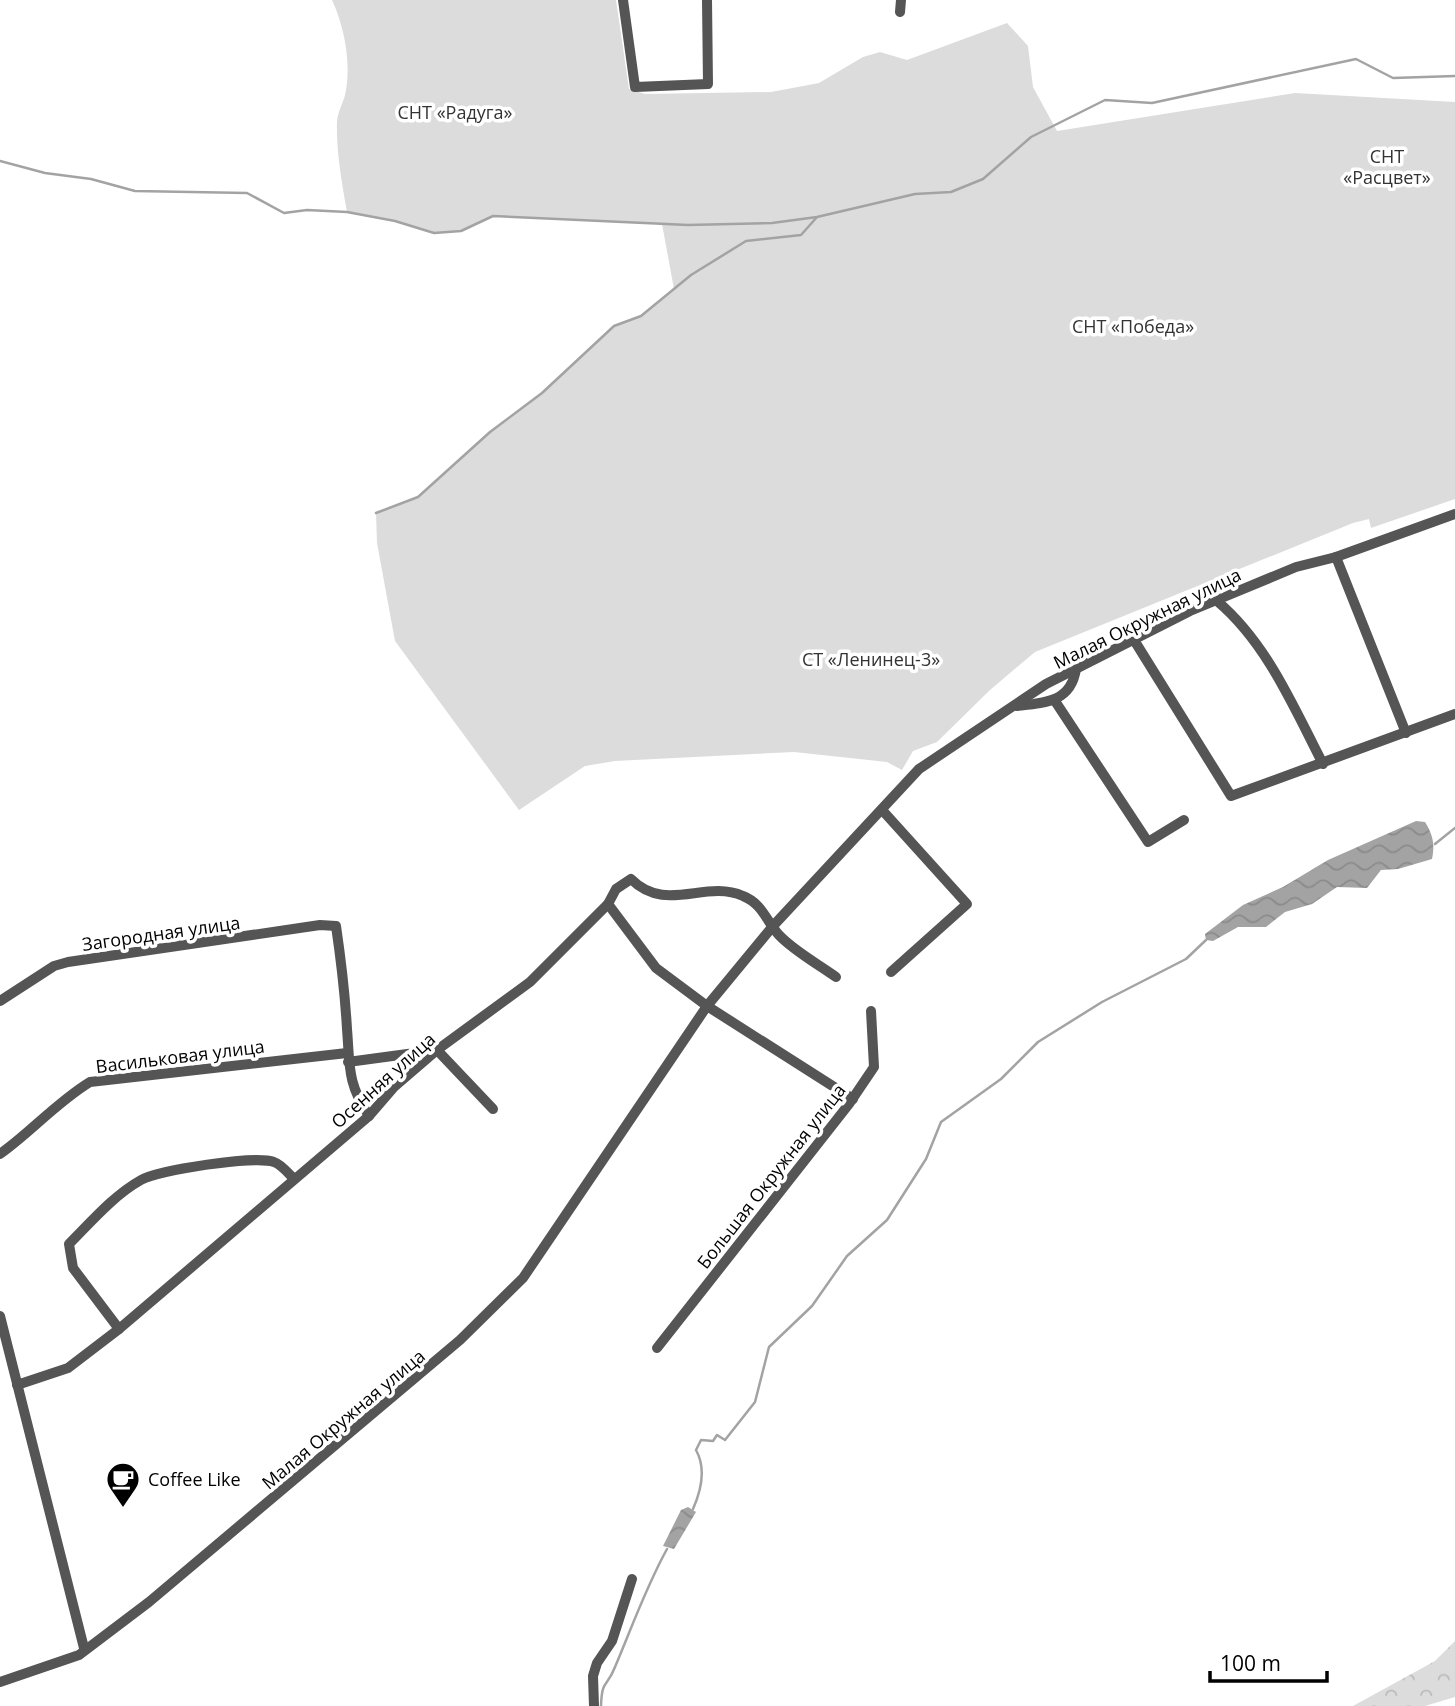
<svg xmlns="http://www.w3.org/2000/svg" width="1455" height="1706" viewBox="0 0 1455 1706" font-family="'Open Sans',sans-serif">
	<defs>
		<pattern id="forest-crowns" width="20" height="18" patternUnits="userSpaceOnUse" patternTransform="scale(1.75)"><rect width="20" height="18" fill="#dcdcdc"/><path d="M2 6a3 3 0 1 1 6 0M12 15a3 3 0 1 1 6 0" fill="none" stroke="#bbb"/></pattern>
		<pattern id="water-waves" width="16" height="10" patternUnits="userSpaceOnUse" patternTransform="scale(1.75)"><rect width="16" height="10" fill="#a3a3a3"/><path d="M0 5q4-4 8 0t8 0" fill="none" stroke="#8b8b8b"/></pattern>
	</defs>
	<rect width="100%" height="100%" fill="#fff"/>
	<path fill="url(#forest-crowns)" d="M 1455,1641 L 1455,1697 L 1425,1706 L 1353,1706 L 1435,1661 Z"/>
	<path fill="#dcdcdc" d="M 332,0 L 616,0 L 629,89 L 645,94 L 771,92 L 819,83 L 863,57 L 880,52 L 907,60 L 1007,23 L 1028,46 L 1033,87 L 1057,131 L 1295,93 L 1455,102 L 1455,499 L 1371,528 L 1369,519 L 1353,523 L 1035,652 L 990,690 L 937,742 L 913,751 L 902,770 L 887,762 L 794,752 L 615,761 L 585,766 L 519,810 L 395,641 L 377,543 L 376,513 L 418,497 L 490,432 L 542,393 L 614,326 L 641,316 L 674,289 L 662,224 L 493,216 L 461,231 L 434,233 L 395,221 L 347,212 C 342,183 336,151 337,121 C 338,110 345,100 346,90 C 351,61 344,26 332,0 Z"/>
	<g fill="url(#water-waves)">
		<path d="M 1416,821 L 1425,822 C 1433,835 1435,844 1432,859 L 1398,869 L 1381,870 L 1367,888 L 1337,887 L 1312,904 L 1285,912 L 1266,927 L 1238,927 L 1213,941 L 1206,940 L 1205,934 L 1243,905 L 1283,887 L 1328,860 Z"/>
		<path d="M 688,1507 L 696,1512 L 674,1549 L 663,1546 L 681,1510 Z"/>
	</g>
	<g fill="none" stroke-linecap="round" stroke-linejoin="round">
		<g stroke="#a3a3a3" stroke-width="2.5">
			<path d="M 0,161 L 45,173 L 91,179 L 135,191 L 247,193 L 284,213 L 307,210 L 347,212 L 395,221 L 434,233 L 461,231 L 493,216 L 688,225 L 772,223 L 817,217 L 915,194 L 951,192 L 983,179 L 1031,137 L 1105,100 L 1152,103 L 1356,59 L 1393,78 L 1455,76"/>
			<path d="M 376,513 L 418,497 L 490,432 L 542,393 L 614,326 L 641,316 L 691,275 L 746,241 L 801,235 L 817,217"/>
			<path d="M 1435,844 L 1455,828"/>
			<path d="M 693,1509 C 701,1491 706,1468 696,1450 L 701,1440 L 713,1441 L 717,1435 L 725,1440 L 755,1402 L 769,1347 L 812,1306 L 847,1256 L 887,1220 L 926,1159 L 941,1122 L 1001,1079 L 1038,1042 L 1102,1002 L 1186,959 L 1206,940"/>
			<path d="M 601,1706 C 602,1678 607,1688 615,1667 C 632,1627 646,1587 667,1549"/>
		</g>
		<g stroke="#555" stroke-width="10">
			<path d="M 623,0 L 635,87 L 708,84 L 707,0"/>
			<path d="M 900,12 L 901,0"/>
			<path d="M 1336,557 L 1406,733"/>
			<path d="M 1217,601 C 1267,643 1294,708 1323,764"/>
			<path d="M 1134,640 L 1231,796 L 1455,714"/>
			<path d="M 1055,701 L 1148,842 L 1184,820"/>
			<path d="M 1017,706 C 1045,703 1071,702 1076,669"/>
			<path d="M 883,811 L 967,904 L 891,972"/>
			<path d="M 608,904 L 656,968 L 707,1006 L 853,1099"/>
			<path d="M 0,1001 L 54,966 L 68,962 L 320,925 L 336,926 C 341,960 345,994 347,1029 C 350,1066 347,1083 369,1116"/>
			<path d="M 348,1062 L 437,1050 L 493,1109"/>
			<path d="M 0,1154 C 31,1132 57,1102 90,1082 L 347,1053"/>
			<path d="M 0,1316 L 84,1648"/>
			<path d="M 119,1329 L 73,1268 L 69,1244 C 91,1222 114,1195 141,1180 C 159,1170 255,1155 274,1162 C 281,1164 289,1174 294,1179"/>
			<path d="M 657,1348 L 849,1104 L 874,1067 L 871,1011"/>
			<path d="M 17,1385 L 68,1368 L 119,1329 L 369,1116 L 394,1087 L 437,1050 L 530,982 L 608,904 L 616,889 L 631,879 C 666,914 705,879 743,896 C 763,904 766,921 779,935 C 794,951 818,964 836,977"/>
			<path d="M 0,1682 L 79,1655 L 149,1602 L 460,1340 L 523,1278 L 707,1006 L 773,926 L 919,769 L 1046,684 L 1190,611 L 1296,567 L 1336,557 L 1455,514"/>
			<path d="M 594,1706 L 593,1676 L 597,1663 L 612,1641 L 632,1579"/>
		</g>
	</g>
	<defs>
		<symbol id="cafe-pin" viewBox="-11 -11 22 30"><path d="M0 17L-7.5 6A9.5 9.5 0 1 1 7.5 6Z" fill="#000" stroke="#fff"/><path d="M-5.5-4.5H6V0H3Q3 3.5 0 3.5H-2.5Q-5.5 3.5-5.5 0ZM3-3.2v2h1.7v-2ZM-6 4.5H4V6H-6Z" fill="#fff"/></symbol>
	</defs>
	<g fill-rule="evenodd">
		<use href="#cafe-pin" x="104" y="1460" width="38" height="52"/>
	</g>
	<g text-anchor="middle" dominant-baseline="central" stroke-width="7" stroke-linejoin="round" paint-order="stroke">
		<g font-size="18" fill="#333" stroke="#fff">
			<text x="455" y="112">СНТ «Радуга»</text>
			<text x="1387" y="156">СНТ<tspan x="1387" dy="21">«Расцвет»</tspan></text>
			<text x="1133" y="326">СНТ «Победа»</text>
			<text x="871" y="659">СТ «Ленинец-3»</text>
		</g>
		<g font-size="18" fill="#000" stroke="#fff">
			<text transform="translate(1147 618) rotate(-26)">Малая Окружная улица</text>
			<text transform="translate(161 933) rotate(-8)">Загородная улица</text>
			<text transform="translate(180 1056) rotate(-7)">Васильковая улица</text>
			<text transform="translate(383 1080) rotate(-42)">Осенняя улица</text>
			<text transform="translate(771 1176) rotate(-52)">Большая Окружная улица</text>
			<text transform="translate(343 1419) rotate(-40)">Малая Окружная улица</text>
		</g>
		<g font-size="18" fill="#000" stroke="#fff" text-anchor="start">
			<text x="148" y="1479">Coffee Like</text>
		</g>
	</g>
	<path d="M1210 1671v10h117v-10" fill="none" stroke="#000000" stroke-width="3.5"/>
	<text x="1220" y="1671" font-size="21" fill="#000000" stroke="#ffffff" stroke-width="5" paint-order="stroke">100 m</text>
</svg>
